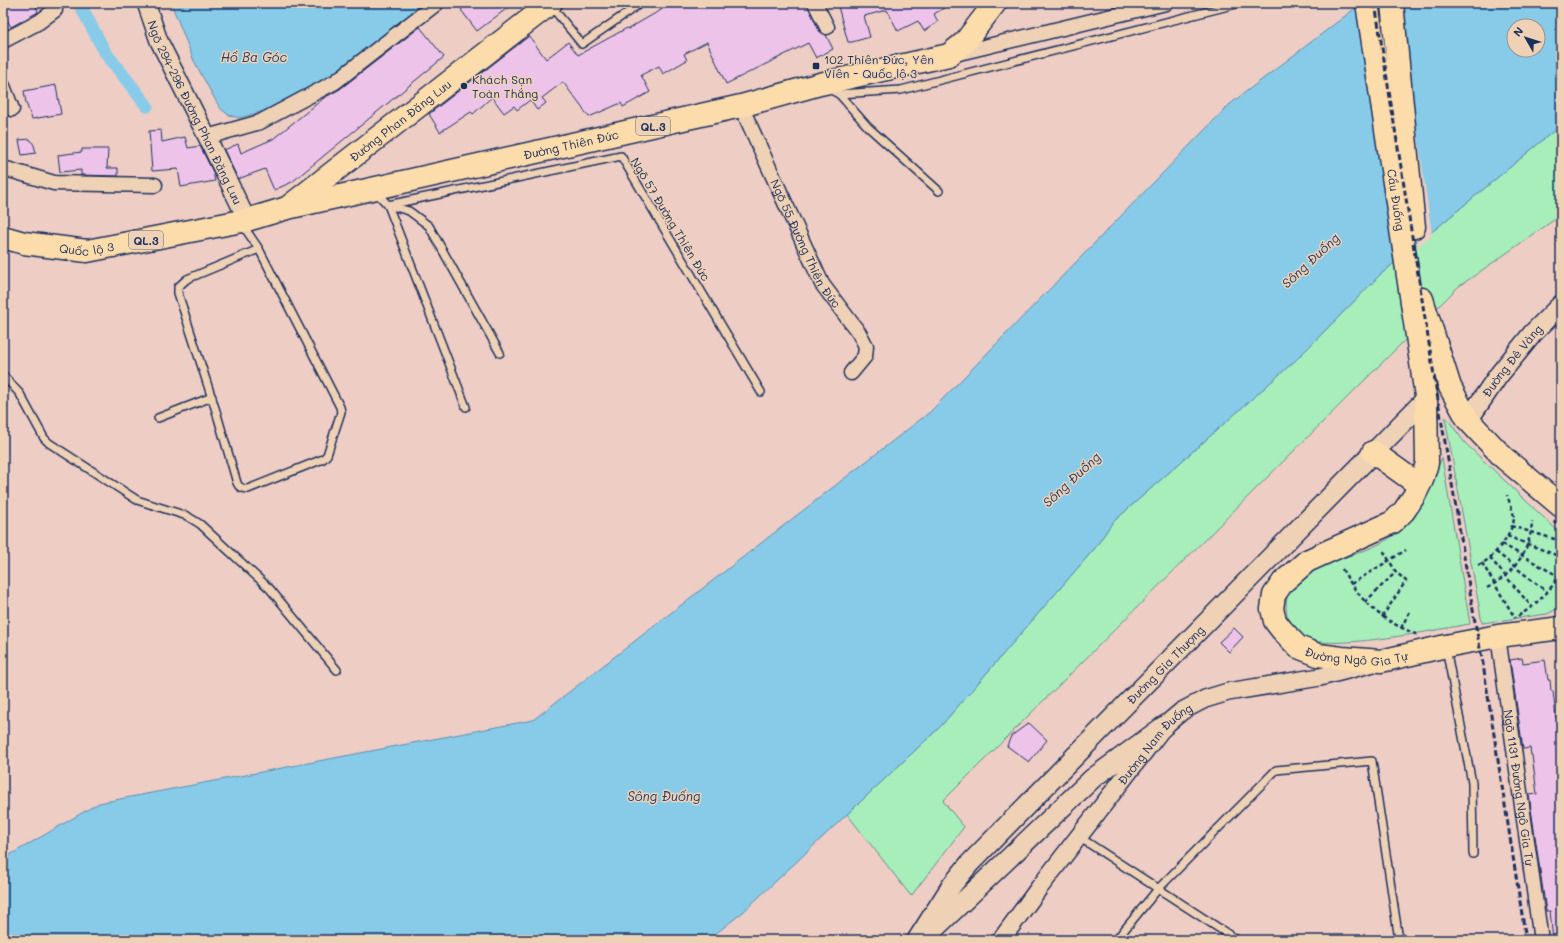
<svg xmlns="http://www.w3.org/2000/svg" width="1564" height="943" font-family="Mali,sans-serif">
<rect width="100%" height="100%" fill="#eecdc5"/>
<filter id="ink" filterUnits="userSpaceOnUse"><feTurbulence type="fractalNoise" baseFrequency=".025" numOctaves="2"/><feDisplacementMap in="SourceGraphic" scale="8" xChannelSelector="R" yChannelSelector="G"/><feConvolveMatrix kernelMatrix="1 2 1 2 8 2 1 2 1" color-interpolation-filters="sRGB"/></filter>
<g filter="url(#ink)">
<g fill="#a7eebb" stroke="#618e8c">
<polygon points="1561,125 1561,215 1458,287 943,801 964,827 911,896 847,814 940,727 1095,548 1112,523 1297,359 1381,274"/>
<polygon points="1445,418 1447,418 1465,443 1561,534 1561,607 1547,614 1482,623"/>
<path d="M1442,458l28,166c-32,5 -150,31 -173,11 -6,-4 -9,-15 -10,-21 -4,-20 6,-32 21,-43 8,-6 20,-9 29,-11 24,-8 48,-15 67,-33 15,-16 28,-49 38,-69z"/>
</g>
<g fill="#87cbe8" stroke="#5c8db1" fill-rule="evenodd">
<polygon points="171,3 425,3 421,9 339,72 264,111 239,118 229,115 222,110 217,103 194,61"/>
<path d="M1362,3h199v122l-180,149 -84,85 -185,164 -17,25 -155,179 -197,185 -35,28h-705v-81l96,-56 434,-83 397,-308 300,-308zM1514,26h24v24h-24z"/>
</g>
<polygon fill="#eecdc5" points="1395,3 1399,3 1432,235 1417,247"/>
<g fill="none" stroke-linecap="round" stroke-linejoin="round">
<polyline stroke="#87cbe8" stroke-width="13" points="79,3 105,52 147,106"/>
</g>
<g fill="#edc3ea" stroke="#1b2f5e">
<polygon points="3,3 35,3 38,12 11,27 3,12"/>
<polygon points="470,3 514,3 477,31 461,10"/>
<polygon points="664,3 720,3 722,7 732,3 807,3 819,31 826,35 833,49 816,58 808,43 726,84 707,42 684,54 687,60 663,74 659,66 641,75 650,92 623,107 621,103 589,117 563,82 542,98 546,103 537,110 530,100 517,110 514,106 504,113 492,97 473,114 471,112 440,132 429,114 529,36 546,59 568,42 578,55 627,28 628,29 666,7"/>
<polygon points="837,3 952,3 934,14 938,22 924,31 918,21 898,31 887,10 864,16 870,37 852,42 848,42"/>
<polygon points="420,27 444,57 292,182 274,190 265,169 238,179 224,150 238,144 241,153 273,139 324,98 340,89"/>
<polygon points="56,85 61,114 32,119 26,103 24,91"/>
<polygon points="161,130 162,142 185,137 188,148 200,146 213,172 215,181 181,187 178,169 152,171 149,131"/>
<polygon points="30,139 34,145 36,153 22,155 19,140"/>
<polygon points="82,149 108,149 107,168 118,168 118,176 81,175 81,170 60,172 58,155 82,152"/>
<polygon points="1234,628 1243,637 1229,652 1219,642"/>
<polygon points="1522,658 1523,663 1545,660 1548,680 1550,680 1551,691 1553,691 1556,718 1561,717 1561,940 1553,940 1550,911 1546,911 1529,795 1537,794 1532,755 1531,755 1530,748 1523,749 1510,660"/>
<polygon points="1029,723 1047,740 1029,762 1007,746 1011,736"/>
</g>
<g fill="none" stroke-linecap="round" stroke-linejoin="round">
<g stroke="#1b2f5e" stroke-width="10">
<g id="service">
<polyline points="551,6 582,44 641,3"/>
<polyline points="827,88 839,94 901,90 1240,3"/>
<polyline points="839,94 868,127 939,191"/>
<polyline points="375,191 388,205 621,156 761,392"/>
<polyline points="388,205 466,407"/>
<polyline points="388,205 409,211 429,226 500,353"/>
<path d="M242,224l17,25 81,158 1,5 -14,43 -4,4 -75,30c-5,0 -9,-1 -11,-6l-21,-72 -38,-118v-6l9,-8 72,-30"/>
<polyline points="3,375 20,394 44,438 49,443 137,500 187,516 200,524 270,589 337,670"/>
<polyline points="158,418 212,397"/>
<polyline points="1446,648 1472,783 1473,854"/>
<polyline points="1079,837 1237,940"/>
<polyline points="1116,940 1158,889 1276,770 1372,761 1399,940"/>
</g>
</g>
<g stroke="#1b2f5e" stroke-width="17">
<g id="minor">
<polyline points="815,3 827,27"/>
<polyline points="3,41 39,22 55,10 55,3"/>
<polyline points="955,54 1166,3"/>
<polyline points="3,86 12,109"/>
<path id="s1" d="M741,106l81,178 37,49 7,13 -1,10 -14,17"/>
<polyline points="207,137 260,122 335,82 437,3"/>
<polyline points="3,168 54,183 155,185"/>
<path id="s2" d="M1498,636l43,304"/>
</g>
</g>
<g stroke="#1b2f5e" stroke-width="20">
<g id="tertiary">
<path id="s3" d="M146,3l13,38 48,96 40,83"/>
<path id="s4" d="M1001,940l38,-52 125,-162 18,-15 23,-12 23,-7 92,-15 50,-13"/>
</g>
</g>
<g stroke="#1b2f5e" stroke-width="22">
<g id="secondary">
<path id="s5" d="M1468,420l30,-44 35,-43 28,-28"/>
<polyline points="930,933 1093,778 1164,726"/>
<path id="s6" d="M917,940l35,-55 18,-22 456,-464"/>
</g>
</g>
<g stroke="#1b2f5e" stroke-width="25">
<g id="primary">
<path id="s7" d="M1367,3l59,393 1,67 -5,17 -8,16 -10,15 -11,11 -86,39 -24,21 -9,13 -2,14 3,12 7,9 16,17 20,8 24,3 39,3 65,-15 52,-10 63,-8"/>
<polyline points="1392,3 1414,227"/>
<path id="s8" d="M287,208l264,-205"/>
<polyline points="1422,299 1450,387 1468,420 1504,458 1561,506"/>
<polyline points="1373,452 1419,485"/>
</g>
</g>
<g stroke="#1b2f5e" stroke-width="25">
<g id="trunk">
<path id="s9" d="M3,237l21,6 63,8 160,-31 40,-12 454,-102 79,-22 129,-29 16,-13 30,-39"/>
</g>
</g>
<g stroke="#1b2f5e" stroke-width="2.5" stroke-dasharray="4 3" stroke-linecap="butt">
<polyline points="1554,521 1561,528"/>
<polyline points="1511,526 1561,541"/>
<polyline points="1507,536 1561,557"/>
<polyline points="1502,544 1558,576"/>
<polyline points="1496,552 1547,592"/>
<polyline points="1490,558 1532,607"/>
<polyline points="1482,563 1515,618"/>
<path d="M1478,565c14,-4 34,-31 36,-46 0,-7 -5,-17 -7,-24"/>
<path d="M1342,569c20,35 39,51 76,66"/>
<polyline points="1351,584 1406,550"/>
<path d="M1487,588c26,-14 44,-37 45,-67"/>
<polyline points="1365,602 1396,572"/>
<path d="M1518,616c18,-11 33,-25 43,-44"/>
<polyline points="1382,617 1406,581 1396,572 1383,550"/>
<polyline points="1401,628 1410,611"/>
</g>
<use href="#service" stroke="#efd1b5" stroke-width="7"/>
<use href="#minor" stroke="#efd1b5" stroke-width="14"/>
<use href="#tertiary" stroke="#efd1b5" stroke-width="17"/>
<use href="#secondary" stroke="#efd1b5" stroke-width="19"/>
<use href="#primary" stroke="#fddcac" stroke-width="22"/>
<use href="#trunk" stroke="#fddcac" stroke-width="22"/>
<polyline stroke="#1b2f5e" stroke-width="3" stroke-dasharray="6 3" stroke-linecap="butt" points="1375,3 1437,394 1475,622 1483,664 1526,940"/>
</g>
</g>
<g fill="#1b2f5e" stroke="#efd1b5" stroke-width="1.5">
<rect x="812" y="62" width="8" height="8" rx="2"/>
<circle cx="464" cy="86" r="4"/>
</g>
<g text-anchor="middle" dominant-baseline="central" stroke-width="3" stroke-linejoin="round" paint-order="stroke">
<g fill="#efd1b5" stroke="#5b6078" stroke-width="1">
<rect x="636" y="117" width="34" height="18" rx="3"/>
<rect x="129" y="231" width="34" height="18" rx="3"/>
</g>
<g font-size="11" font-weight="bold" fill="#1b2f5e">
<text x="653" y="126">QL.3</text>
<text x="146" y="240">QL.3</text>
</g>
<g font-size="12" fill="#1b2f5e" stroke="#efd1b5" text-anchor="start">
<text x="824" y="59">102 Thiên Đức, Yên<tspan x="824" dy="14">Viên - Quốc lộ 3</tspan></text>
<text x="472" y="79">Khách Sạn<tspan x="472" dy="14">Toàn Thắng</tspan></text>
</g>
<g font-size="12" fill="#1b2f5e" stroke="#efd1b5">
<text stroke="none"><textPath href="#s3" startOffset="120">Ngõ 294-296 Đường Phan Đăng Lưu</textPath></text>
<text stroke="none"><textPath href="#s8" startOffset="143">Đường Phan Đăng Lưu</textPath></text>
<text stroke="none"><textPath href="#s9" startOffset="581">Đường Thiên Đức</textPath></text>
<text stroke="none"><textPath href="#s7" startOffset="199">Cầu Đuống</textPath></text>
<text transform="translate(671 219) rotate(59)">Ngõ 57 Đường Thiên Đức</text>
<text stroke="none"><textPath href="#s1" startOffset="152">Ngõ 55 Đường Thiên Đức</textPath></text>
<text stroke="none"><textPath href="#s9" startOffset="85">Quốc lộ 3</textPath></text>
<text stroke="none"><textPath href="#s5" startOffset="74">Đường Đê Vàng</textPath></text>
<text stroke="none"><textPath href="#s7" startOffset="797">Đường Ngô Gia Tự</textPath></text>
<text stroke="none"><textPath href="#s6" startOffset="372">Đường Gia Thượng</textPath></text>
<text stroke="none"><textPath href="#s4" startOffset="250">Đường Nam Đuống</textPath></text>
<text stroke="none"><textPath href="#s2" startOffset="153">Ngõ 1131 Đường Ngô Gia Tự</textPath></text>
</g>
<g font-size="13" font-style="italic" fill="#263f6c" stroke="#efd1b5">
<text x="254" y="56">Hồ Ba Góc</text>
<text transform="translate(1310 260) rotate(-43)">Sông Đuống</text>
<text transform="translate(1071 479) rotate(-43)">Sông Đuống</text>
<text x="664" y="795">Sông Đuống</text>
</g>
</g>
<rect width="1564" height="943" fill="none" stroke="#efd1b5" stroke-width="16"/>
<rect x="8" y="8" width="1548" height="927" fill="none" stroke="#1b2f5e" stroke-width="1.5" filter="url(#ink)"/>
<g transform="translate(1526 38) rotate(309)"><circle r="19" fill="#efd1b5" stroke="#9a9092"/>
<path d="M0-3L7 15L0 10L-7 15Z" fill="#1b2f5e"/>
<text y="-6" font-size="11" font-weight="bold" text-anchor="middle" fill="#1b2f5e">N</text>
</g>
</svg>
